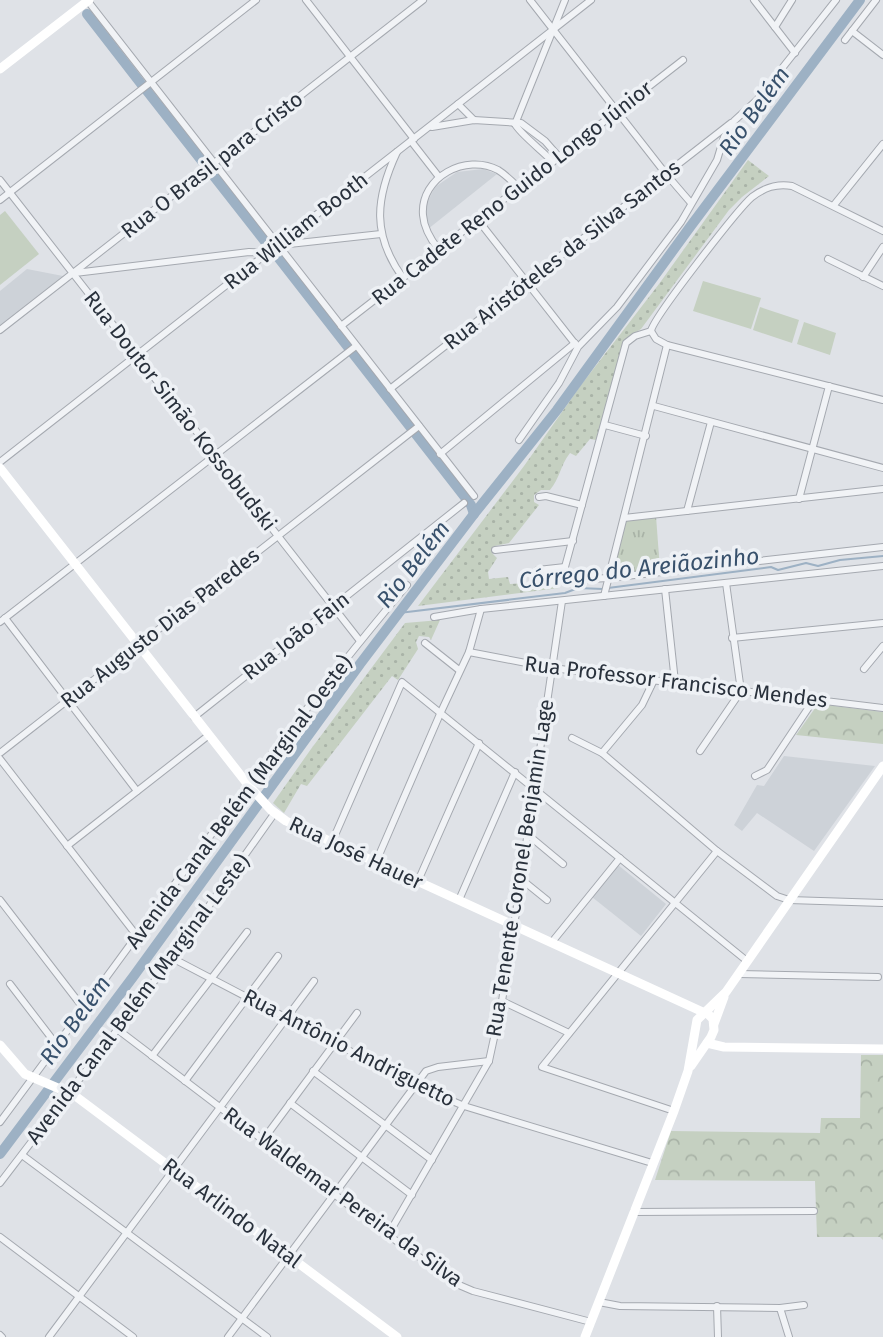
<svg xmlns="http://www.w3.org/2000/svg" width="883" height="1337" font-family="'Fira Sans',sans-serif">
<defs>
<pattern id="grass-dots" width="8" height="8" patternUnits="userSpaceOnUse" patternTransform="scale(1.75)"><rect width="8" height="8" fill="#c5d0c1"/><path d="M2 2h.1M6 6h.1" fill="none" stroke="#a9b3a7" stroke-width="1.8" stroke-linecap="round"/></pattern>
<pattern id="forest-crowns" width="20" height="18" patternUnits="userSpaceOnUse" patternTransform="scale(1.75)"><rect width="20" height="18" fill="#c5d0c1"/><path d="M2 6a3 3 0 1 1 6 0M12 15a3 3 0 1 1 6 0" fill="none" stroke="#a9b3a7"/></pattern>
<pattern id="park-tufts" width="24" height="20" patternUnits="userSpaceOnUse" patternTransform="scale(1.75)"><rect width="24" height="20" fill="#c5d0c1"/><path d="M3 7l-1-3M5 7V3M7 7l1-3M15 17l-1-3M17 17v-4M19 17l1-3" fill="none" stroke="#a9b3a7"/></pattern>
</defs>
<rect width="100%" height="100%" fill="#dfe2e7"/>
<g fill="#cdd2d8">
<polygon points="483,169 497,174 428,229 426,220 427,203 435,187 457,172"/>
<polygon points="27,269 63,276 0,326 0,291"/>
<polygon points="784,756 875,766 814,851 757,813 742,831 734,825 757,785 764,786"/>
<polygon points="618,865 666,904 641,936 592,897"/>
</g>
<g fill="url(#grass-dots)">
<path d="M748,160l21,16 -27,21 -13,13 -88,119 -13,8 -5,8 -27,95 -6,-1 -14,17 -6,-3c-10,13 -10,25 -20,37h-9l-7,5v7l5,3 -30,38 -14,3 -3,7 5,5 -9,14 1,7 19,-2 2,7 50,-3 -1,7 -141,18 106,-140 57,-81 78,-101z"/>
<polygon points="440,620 431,640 429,637 419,636 416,642 418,649 398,680 392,676 307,786 301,784 284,813 273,803 311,749 405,623"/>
</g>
<g fill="url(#forest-crowns)">
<polygon points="818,704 883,712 883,744 796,735"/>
<polygon points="861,1055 883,1055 883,1240 880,1237 817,1237 815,1181 655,1180 671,1131 820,1133 821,1118 860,1118"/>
</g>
<polygon fill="url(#park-tufts)" points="656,516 660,570 610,576 625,520"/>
<g fill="#c5d0c1">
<polygon points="5,211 39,254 0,285 0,215"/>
<polygon points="703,281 761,298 751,329 693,311"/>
<polygon points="760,307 799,320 792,343 753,330"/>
<polygon points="804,322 836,333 830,355 797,344"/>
</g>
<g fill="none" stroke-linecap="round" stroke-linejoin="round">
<g stroke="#9db1c4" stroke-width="2">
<polyline points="608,588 771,567 778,570 806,563 818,566 840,560 883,556"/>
<polyline points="399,613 565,593 578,588 603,589"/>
</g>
<g stroke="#9db1c4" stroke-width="10">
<polyline points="87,14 142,85"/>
<polyline points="147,91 267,244"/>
<polyline points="277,256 471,505 474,514"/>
<polyline points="0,1154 133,977 360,664 474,514 557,410 690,227 860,0"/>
</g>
<g stroke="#a5a9b0" stroke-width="8">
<g id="street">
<polyline points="87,0 474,496"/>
<polyline points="306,0 414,139"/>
<polyline points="530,0 666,174 691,203"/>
<polyline points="754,0 795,53"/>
<polyline points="775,27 792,0"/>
<polyline points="852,31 883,55"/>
<polyline points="845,40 876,0"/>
<polyline points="458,104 474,120"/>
<polyline points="515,124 565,0"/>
<path d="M515,124c4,9 29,28 38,38"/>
<polyline points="432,127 474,120 521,123 545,141 559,157"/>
<polyline points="411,141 439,177"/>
<path d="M397,152c-22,47 -25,83 6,126"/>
<polyline points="0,180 360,641"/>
<polyline points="0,200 256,0"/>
<polyline points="834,205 883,144"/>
<polyline points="478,220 576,345"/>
<polyline points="280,245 381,234"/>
<path d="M439,250c-8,-10 -15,-21 -16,-35 -3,-38 43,-62 75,-45 8,5 15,12 21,18"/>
<polyline points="828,259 883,286"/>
<polyline points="75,273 249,252 268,253"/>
<polyline points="863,277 883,247"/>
<polyline points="341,326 683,60"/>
<polyline points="0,330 423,0"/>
<polyline points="651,331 635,336 626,343 565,567 565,578 573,580 608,578 883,547"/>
<path d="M651,331c2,-13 87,-122 101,-134 12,-9 24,-14 40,-11l91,45"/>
<polyline points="651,331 656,339 667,345 883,400"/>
<polyline points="390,389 731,123"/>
<polyline points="654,406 883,468"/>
<polyline points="605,425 646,436"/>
<polyline points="519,440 559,383 578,347 617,307 681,222 717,160 724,137 734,121 757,100 836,0"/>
<polyline points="440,454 575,343"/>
<polyline points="0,462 591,0"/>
<polyline points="539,497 546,496 582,505"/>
<polyline points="799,499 829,386"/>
<polyline points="687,511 711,422"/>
<polyline points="624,518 883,489"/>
<polyline points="495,550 573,541"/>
<polyline points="538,570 565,567"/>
<polyline points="665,589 675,682"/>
<polyline points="604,596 667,345"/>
<polyline points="434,617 481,609 883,566"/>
<polyline points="5,618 137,791"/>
<polyline points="0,622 356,346"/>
<polyline points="732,638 883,623"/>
<polyline points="425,643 459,670"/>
<polyline points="469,652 552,668 883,708"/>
<polyline points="864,669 883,646"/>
<polyline points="194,717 464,503"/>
<polyline points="572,738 602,753 717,851 777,896 789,900 883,903"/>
<polyline points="700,751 741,691 726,583"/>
<polyline points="0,753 419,426"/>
<polyline points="602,753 642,705 654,680"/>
<polyline points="0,759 137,936"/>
<polyline points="755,776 767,770 813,701"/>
<polyline points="527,834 563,864"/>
<polyline points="332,842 402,682 747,961"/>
<polyline points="67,846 209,735"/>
<polyline points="376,862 440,714 469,652 481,609"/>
<polyline points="521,879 547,900"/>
<polyline points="418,881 479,743"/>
<polyline points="0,900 84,1009"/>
<polyline points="459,900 515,772"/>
<polyline points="552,942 620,858"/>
<polyline points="172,958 415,1085 464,1106 652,1163"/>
<polyline points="739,974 878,977"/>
<polyline points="10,984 56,1044"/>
<polyline points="502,1001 569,1033"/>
<polyline points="117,1029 388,1235 459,1285 473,1291 591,1322"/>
<polyline points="152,1056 247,932"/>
<polyline points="313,1071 432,1160"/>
<polyline points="185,1081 278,956"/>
<polyline points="290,1103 412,1195"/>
<polyline points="674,1111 542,1067 717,851"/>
<path d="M0,1122c134,-180 262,-365 407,-537"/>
<polyline points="263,1140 357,1013"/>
<polyline points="22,1155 267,1337"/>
<polyline points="0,1183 172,958 274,814"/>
<polyline points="634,1212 814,1211"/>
<polyline points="388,1235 489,1061 502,1001 514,926 562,601"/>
<polyline points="0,1237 133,1337"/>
<polyline points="599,1302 620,1306 780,1308 789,1337"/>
<polyline points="717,1306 718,1337"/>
<polyline points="780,1308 804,1305"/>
<polyline points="0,1335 2,1337"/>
<polyline points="49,1337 314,981"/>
<polyline points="228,1337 426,1071 438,1067 489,1061"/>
</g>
</g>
<use href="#street" stroke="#f1f3f6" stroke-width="6"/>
<g stroke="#fff" stroke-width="9">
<polyline points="0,69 89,0"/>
<polyline points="0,468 249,786 271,810 286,821 705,1013"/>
<polyline points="714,1024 724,997"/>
<polyline points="707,1043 724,1047 883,1049"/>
<polyline points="0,1045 25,1074 74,1095 397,1337"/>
<polyline points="691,1066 711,1037 714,1030 713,1019 706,1012"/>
<polyline points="585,1337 674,1111 688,1071 697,1020 726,992 883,766"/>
</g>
</g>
<g text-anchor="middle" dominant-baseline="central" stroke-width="7" stroke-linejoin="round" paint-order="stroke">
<g font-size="21" fill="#29313c" stroke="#eef1f5">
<text transform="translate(212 165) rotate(-38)">Rua O Brasil para Cristo</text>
<text transform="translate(512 193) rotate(-38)">Rua Cadete Reno Guido Longo Júnior</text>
<text transform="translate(296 231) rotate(-38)">Rua William Booth</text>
<text transform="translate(562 255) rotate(-38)">Rua Aristóteles da Silva Santos</text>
<text transform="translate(180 411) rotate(52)">Rua Doutor Simão Kossobudski</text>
<text transform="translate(160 628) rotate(-38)">Rua Augusto Dias Paredes</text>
<text transform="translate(296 636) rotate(-38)">Rua João Fain</text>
<text transform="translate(676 682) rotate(7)">Rua Professor Francisco Mendes</text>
<text transform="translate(239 802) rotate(-53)">Avenida Canal Belém (Marginal Oeste)</text>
<text transform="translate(356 853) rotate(25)">Rua José Hauer</text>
<text transform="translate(520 868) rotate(-81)">Rua Tenente Coronel Benjamin Lage</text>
<text transform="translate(138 999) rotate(-53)">Avenida Canal Belém (Marginal Leste)</text>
<text transform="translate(349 1048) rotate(27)">Rua Antônio Andriguetto</text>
<text transform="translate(343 1197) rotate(36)">Rua Waldemar Pereira da Silva</text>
<text transform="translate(232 1213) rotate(37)">Rua Arlindo Natal</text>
</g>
<g font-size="23" font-style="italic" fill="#38516c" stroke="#eef1f5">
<text transform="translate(754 111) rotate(-54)">Rio Belém</text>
<text transform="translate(413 564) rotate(-52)">Rio Belém</text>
<text transform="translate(639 568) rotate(-6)">Córrego do Areiãozinho</text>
<text transform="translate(75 1020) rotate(-54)">Rio Belém</text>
</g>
</g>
</svg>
